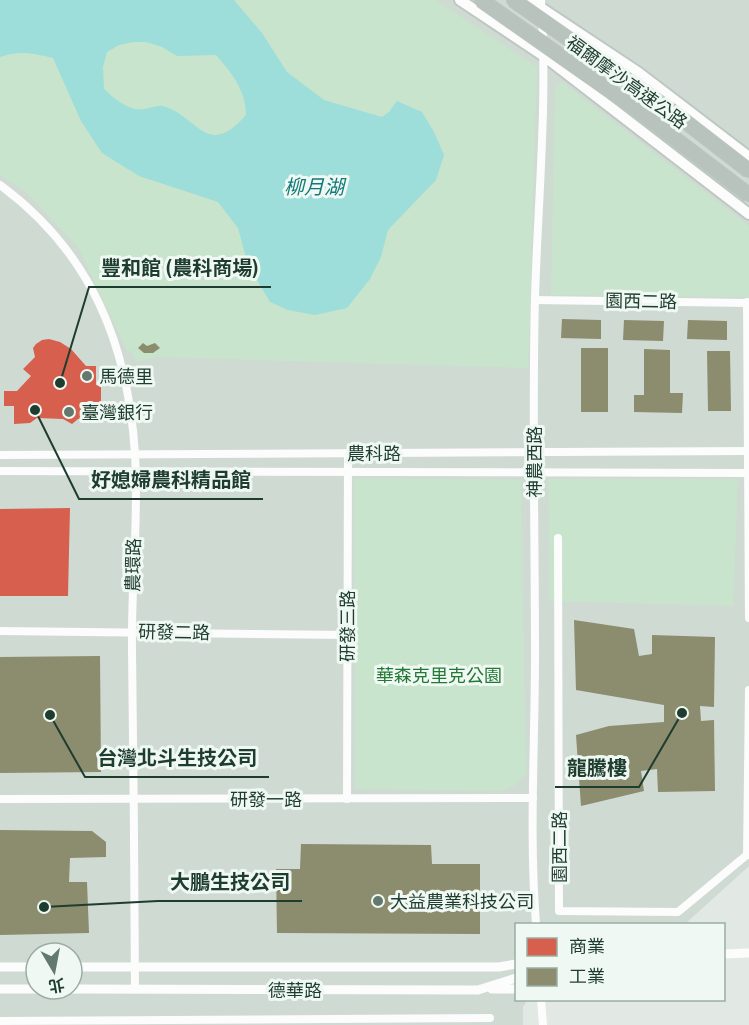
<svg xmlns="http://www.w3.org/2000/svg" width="749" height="1025" font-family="'Public Sans','Noto Sans TC',sans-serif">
<rect width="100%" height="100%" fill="#e2e8e4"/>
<path fill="#cfdad3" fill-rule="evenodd" d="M0,0h749v866l-64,58h-169v76h11l-4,7v18h-523zM36,953h36v36h-36z"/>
<g fill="#c9e4cc">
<polygon points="0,0 436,0 537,67 528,368 157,357 136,362 132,351 127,351 78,247 25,191 0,175"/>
<polygon points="562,82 749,226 749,297 551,295 555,87"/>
<polygon points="354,478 521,480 526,774 515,786 501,791 355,789"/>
<polygon points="548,479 738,479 733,606 550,601"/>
</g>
<path fill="#9dddda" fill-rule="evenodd" d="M0,0h234l28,33 25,39 37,28 58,17 7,-5 8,-11 25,11 12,20 10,23 -8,25 -48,50 -7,27 -11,22 -23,29 -32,7 -27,-5 -18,-8 -22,-37 -10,-37 -20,-26 -79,-26 -37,-23 -21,-32 -28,-63c-20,-5 -34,-8 -53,-1zM133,42h13l16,5 15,9 39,-1c15,17 30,35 30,60 -39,45 -48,1 -83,-9 -6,-1 -12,2 -18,3 -16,3 -30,-10 -41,-20l-1,-22 4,-15 12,-7z"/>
<g fill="#d6604d">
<polygon points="49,339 60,342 71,349 86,366 96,366 96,385 101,386 101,419 78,419 72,424 63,419 37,418 30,423 14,424 14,406 4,406 4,391 17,391 31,376 23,369 35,357 33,348 36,344 42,340"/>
<polygon points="70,508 68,596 0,596 0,509"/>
</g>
<g fill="#8c8c6e">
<polygon points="562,319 601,320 601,339 561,338"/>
<polygon points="624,320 664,321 663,341 623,340"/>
<polygon points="688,320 727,321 727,340 687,339"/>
<polygon points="143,343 147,346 155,343 160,348 153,353 144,353 138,348"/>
<rect x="581" y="348" width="27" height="64"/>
<polygon points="644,349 670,350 670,393 683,393 682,413 634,412 634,395 644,395"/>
<polygon points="707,351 730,351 731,411 708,411"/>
<polygon points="574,620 634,629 639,656 652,654 652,635 715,637 714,707 700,706 701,721 714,720 715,791 658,792 657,769 641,771 644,791 581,806 576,735 609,726 664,722 664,705 576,690"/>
<polygon points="100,656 101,772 0,773 0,657"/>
<polygon points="0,830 92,831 106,842 106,857 70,858 69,882 87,882 89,933 0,935"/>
<polygon points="301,844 431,845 432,864 480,864 480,934 277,933 276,869 300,869"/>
</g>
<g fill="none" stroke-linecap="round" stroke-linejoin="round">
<g stroke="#bdc8c2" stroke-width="14">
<g id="secondary">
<polyline points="460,0 544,56 749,214"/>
<polyline points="529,0 639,73 749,157"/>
</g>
</g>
<g stroke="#fbfcfb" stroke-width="8">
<path d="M0,185c91,67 128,159 135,269 4,65 -4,131 -3,195 1,113 3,227 3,340"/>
<polyline points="535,300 749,303"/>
<polyline points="747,302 749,618"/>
<polyline points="0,455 748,451"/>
<polyline points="0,471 747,473"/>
<polyline points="558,538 559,911 678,912 749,853"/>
<polyline points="0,631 347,635"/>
<polyline points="0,799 533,798"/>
<polyline points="347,799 348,453"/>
<polyline points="747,855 749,690"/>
<path d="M536,924c-7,-89 -1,-179 -1,-269 0,-119 -3,-239 0,-358 3,-98 13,-198 6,-297"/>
<polyline points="541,1000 543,1025"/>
<polyline points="0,1021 490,1018"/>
</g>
<g stroke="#fbfcfb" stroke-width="9">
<polyline points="724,954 749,953"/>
<polyline points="0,967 36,967"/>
<polyline points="72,967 499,967 516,964"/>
<polyline points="0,989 36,989"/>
<polyline points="72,989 478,990 516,978"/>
<polyline points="492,989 516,989"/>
</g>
<use href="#secondary" stroke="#fbfcfb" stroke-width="10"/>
<g stroke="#bbc5c0" stroke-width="16" stroke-linecap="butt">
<g id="motorway-bridge">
<polyline points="481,0 636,109 749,195"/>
<polyline points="513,0 673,112 749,171"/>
</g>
</g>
<use href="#motorway-bridge" stroke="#b8c3be" stroke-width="14"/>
</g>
<g fill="#63796e" stroke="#eff8f2" stroke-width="2">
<circle cx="87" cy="376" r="6"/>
<circle cx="69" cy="412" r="6"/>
<circle cx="378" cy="901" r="6"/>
</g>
<g text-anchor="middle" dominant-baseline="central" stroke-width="6" stroke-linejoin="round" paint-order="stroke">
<g font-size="18" fill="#1e3d2f" stroke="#eff8f2">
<text transform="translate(627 82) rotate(36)">福爾摩沙高速公路</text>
<text transform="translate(641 301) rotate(1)">園西二路</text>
<text x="374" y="453">農科路</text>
<text transform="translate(534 462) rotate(-90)">神農西路</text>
<text transform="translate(133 565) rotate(-89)">農環路</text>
<text transform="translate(347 626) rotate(-90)">研發三路</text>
<text transform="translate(174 632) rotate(1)">研發二路</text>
<text x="266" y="799">研發一路</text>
<text transform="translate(559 847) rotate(-90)">園西二路</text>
<text x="295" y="990">德華路</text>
</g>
<g font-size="18" fill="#1e3d2f" stroke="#eff8f2" text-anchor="start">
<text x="99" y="376">馬德里</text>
<text x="81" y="412">臺灣銀行</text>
<text x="390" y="901">大益農業科技公司</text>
</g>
<g font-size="18" fill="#237835" stroke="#eff8f2">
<text x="439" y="675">華森克里克公園</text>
</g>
<g font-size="20" font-style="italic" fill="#117a79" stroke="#eff8f2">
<text x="314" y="187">柳月湖</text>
</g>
</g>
<path fill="none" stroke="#1e3d2f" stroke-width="2" d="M60 383L89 287H271M35 410L79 499H263M50 715L85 777H269M682 713L639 787H555M44 907L158 901H302"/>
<g fill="#1e3d2f" stroke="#eff8f2" stroke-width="2">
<circle cx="60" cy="383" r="6"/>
<circle cx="35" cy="410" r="6"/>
<circle cx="50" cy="715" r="6"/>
<circle cx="682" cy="713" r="6"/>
<circle cx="44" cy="907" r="6"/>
</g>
<g font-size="20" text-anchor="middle" font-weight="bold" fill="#1e3d2f" stroke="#eff8f2" stroke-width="6" stroke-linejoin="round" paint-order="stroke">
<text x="180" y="275">豐和館 (農科商場)</text>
<text x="171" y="487">好媳婦農科精品館</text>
<text x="177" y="765">台灣北斗生技公司</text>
<text x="597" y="775">龍騰樓</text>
<text x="230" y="889">大鵬生技公司</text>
</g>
<rect x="515" y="923" width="210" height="78" fill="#eff8f2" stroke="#9bada4" stroke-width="1.5"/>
<rect x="527" y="938" width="30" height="18" fill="#d6604d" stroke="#9bada4" stroke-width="1.5"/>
<text x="569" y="953" font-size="18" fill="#1e3d2f">商業</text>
<rect x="527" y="968" width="30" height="18" fill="#8c8c6e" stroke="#9bada4" stroke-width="1.5"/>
<text x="569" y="983" font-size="18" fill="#1e3d2f">工業</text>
<g transform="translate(54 971) rotate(170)"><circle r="28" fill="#eff8f2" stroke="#9bada4" stroke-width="1.5"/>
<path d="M0-4.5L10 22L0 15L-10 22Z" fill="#63796e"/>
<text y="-9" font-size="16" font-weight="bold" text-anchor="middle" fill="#1e3d2f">北</text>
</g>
</svg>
